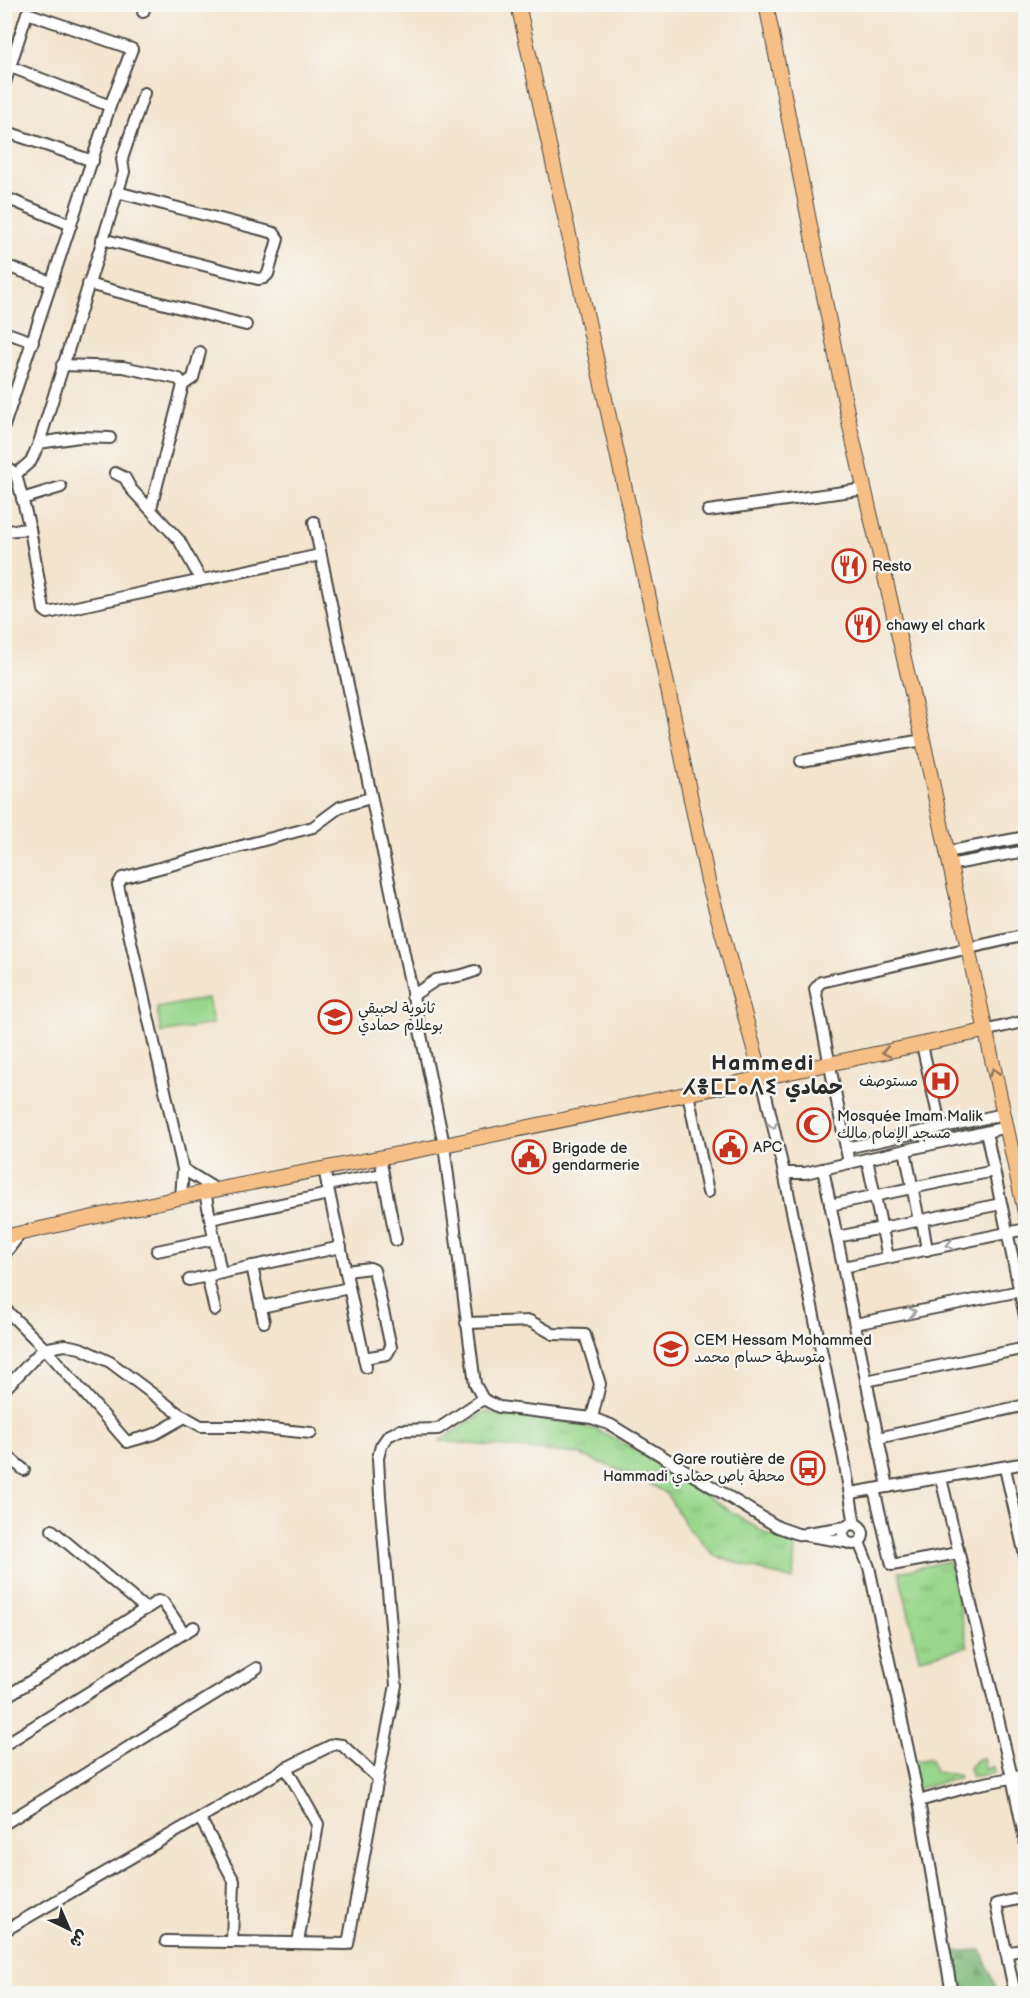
<svg xmlns="http://www.w3.org/2000/svg" width="1030" height="1998" font-family="'Balsamiq Sans','Playpen Sans Arabic','Noto Sans Tifinagh',sans-serif">
<defs>
<pattern id="grass-tufts" width="24" height="20" patternUnits="userSpaceOnUse" patternTransform="scale(1.5)"><rect width="24" height="20" fill="#99d78c"/><path d="M3 7l-1-3M5 7V3M7 7l1-3M15 17l-1-3M17 17v-4M19 17l1-3" fill="none" stroke="#84b979"/></pattern>
<pattern id="forest-firs" width="22" height="20" patternUnits="userSpaceOnUse" patternTransform="scale(1.5)"><rect width="22" height="20" fill="#7ab878"/><path d="M5 1l3.5 6h-7zM16 11l3.5 6h-7z" fill="#649663"/></pattern>
</defs>
<rect width="100%" height="100%" fill="#f6f6f2"/>
<filter id="ink" filterUnits="userSpaceOnUse"><feTurbulence type="fractalNoise" baseFrequency=".0167" numOctaves="2"/><feDisplacementMap in="SourceGraphic" scale="12" xChannelSelector="R" yChannelSelector="G"/><feConvolveMatrix kernelMatrix="1 2 1 2 8 2 1 2 1" color-interpolation-filters="sRGB"/></filter>
<filter id="wash" filterUnits="userSpaceOnUse"><feTurbulence type="fractalNoise" baseFrequency=".008" numOctaves="4" result="noise"/><feDisplacementMap in="SourceGraphic" scale="24" xChannelSelector="R" yChannelSelector="G"/><feGaussianBlur stdDeviation="1.35" result="paint"/><feColorMatrix in="noise" values="0 0 0 0 0 0 0 0 0 0 0 0 0 0 0 0 0 1.4 0 .05"/><feComposite in="paint" operator="in"/></filter>
<g filter="url(#wash)">
<rect width="100%" height="100%" fill="#f3e4cd"/>
<g fill="url(#grass-tufts)" stroke="#62815c" stroke-width="1.5">
<polygon points="485,1411 500,1416 567,1422 598,1430 632,1448 766,1534 795,1544 793,1580 715,1556 685,1524 666,1493 643,1480 579,1454 440,1441"/>
<polygon points="949,1561 968,1647 919,1658 899,1572"/>
<polygon points="931,1758 935,1772 958,1775 959,1778 916,1789 911,1762"/>
<polygon points="983,1758 985,1769 993,1767 994,1773 972,1777 969,1768 976,1760"/>
</g>
<polygon fill="url(#forest-firs)" stroke="#527252" stroke-width="1.5" points="981,1950 998,1993 961,1993 951,1952"/>
<polygon fill="#99d78c" stroke="#62815c" stroke-width="1.5" points="208,998 213,1024 161,1033 157,1008"/>
</g>
<g filter="url(#ink)">
<g fill="none" stroke-linecap="round" stroke-linejoin="round">
<g stroke="#494743" stroke-width="14">
<g id="minor">
<polyline points="143,12 146,4"/>
<polyline points="11,67 110,106"/>
<polyline points="4,86 27,13 132,49 110,106 4,426"/>
<polyline points="4,131 93,161"/>
<polyline points="4,197 71,225"/>
<polyline points="102,239 258,279 264,278 268,274 278,239 274,233 117,192"/>
<polyline points="4,265 51,282"/>
<polyline points="88,284 246,325"/>
<polyline points="4,332 33,342"/>
<polyline points="62,365 123,367 179,379 183,385 151,508"/>
<polyline points="183,385 193,378 200,352"/>
<polyline points="39,443 79,437 110,438"/>
<polyline points="4,465 16,474 30,529 44,610 48,613 320,555"/>
<polyline points="115,473 125,478 131,489 179,540 201,580"/>
<polyline points="16,474 31,461 39,443 124,172 122,159 144,93"/>
<polyline points="22,499 61,487"/>
<polyline points="708,511 865,489"/>
<polyline points="314,522 444,1145 475,1384 483,1399 499,1407 592,1418 611,1425 778,1527 798,1534 846,1542"/>
<polyline points="4,531 30,529"/>
<polyline points="801,761 923,740"/>
<polyline points="946,852 1026,837"/>
<polyline points="949,865 1026,851"/>
<polyline points="412,996 436,980 463,975 475,971"/>
<polyline points="984,1031 1026,1021"/>
<polyline points="922,1045 941,1128"/>
<polyline points="762,1078 784,1173 844,1459 855,1525"/>
<polyline points="688,1093 708,1192"/>
<polyline points="986,1132 1026,1321"/>
<polyline points="846,1148 1004,1114"/>
<polyline points="905,1150 919,1221"/>
<polyline points="380,1158 396,1240"/>
<polyline points="867,1159 888,1257"/>
<polyline points="849,1163 815,989 821,982 1026,935"/>
<polyline points="183,1169 217,1190"/>
<polyline points="324,1169 366,1367"/>
<polyline points="823,1169 888,1487"/>
<polyline points="784,1173 805,1173 1007,1127"/>
<polyline points="327,1185 383,1174"/>
<polyline points="205,1192 221,1273"/>
<polyline points="181,1198 183,1169 118,885 122,878 313,827 340,807 370,798"/>
<polyline points="830,1205 994,1171"/>
<polyline points="210,1219 329,1194"/>
<polyline points="922,1220 927,1250"/>
<polyline points="837,1237 1001,1204"/>
<polyline points="157,1251 214,1239"/>
<polyline points="4,1255 20,1234"/>
<polyline points="252,1266 264,1322"/>
<polyline points="843,1267 1026,1229"/>
<polyline points="346,1271 370,1268 374,1270 391,1347 387,1354 364,1358"/>
<polyline points="207,1276 215,1310"/>
<polyline points="189,1280 341,1247"/>
<polyline points="261,1307 349,1288"/>
<polyline points="4,1308 49,1353 127,1442 155,1434 185,1417"/>
<polyline points="466,1323 530,1321 553,1334 585,1335 600,1384 592,1418"/>
<polyline points="855,1324 1020,1291"/>
<polyline points="866,1381 1026,1348"/>
<polyline points="4,1390 43,1349 65,1345 80,1348 110,1362 178,1413 201,1426 243,1426 311,1433"/>
<polyline points="878,1438 1026,1405"/>
<polyline points="4,1453 24,1470"/>
<polyline points="1005,1468 1026,1560"/>
<polyline points="941,1478 1012,1777 1026,1845"/>
<polyline points="874,1489 892,1565 958,1553"/>
<polyline points="851,1493 1026,1463"/>
<circle cx="853" cy="1534" r="10"/>
<polyline points="52,1530 146,1609"/>
<polyline points="807,1533 846,1527"/>
<polyline points="859,1542 869,1567 919,1801 952,1994"/>
<polyline points="4,1698 158,1601 163,1602 184,1633"/>
<polyline points="4,1745 194,1627"/>
<polyline points="286,1768 318,1824 298,1943"/>
<polyline points="378,1778 396,1685 380,1496 378,1458 381,1446 388,1436 400,1430 438,1429 483,1399"/>
<polyline points="919,1801 975,1785 1026,1775"/>
<polyline points="200,1818 234,1881 232,1942"/>
<polyline points="4,1824 257,1668"/>
<polyline points="4,1931 286,1768 334,1744 342,1745 378,1778 348,1944 166,1941"/>
<polyline points="1006,1953 1026,1949"/>
<polyline points="1015,1994 996,1904 1026,1897"/>
</g>
</g>
<g stroke="#494743" stroke-width="16">
<g id="major">
<polyline points="518,4 649,598 708,881 762,1078"/>
<polyline points="766,4 850,427 923,740 1026,1217"/>
<polyline points="4,1237 205,1192 444,1145 984,1031"/>
</g>
</g>
<use href="#minor" stroke="#fff" stroke-width="10"/>
<use href="#major" stroke="#f5bf86" stroke-width="14"/>
</g>
<defs><path id="oneway-chevron" d="M-2-3.5L2.5 0L-2 3.5" fill="none" stroke-width="1.6" stroke-linecap="round" stroke-linejoin="round" transform="scale(1.5)"/></defs>
<g stroke="#907558">
<use href="#oneway-chevron" transform="translate(886 1052) rotate(168)"/>
<use href="#oneway-chevron" transform="translate(994 1072) rotate(-103)"/>
</g>
<g stroke="#a0a0a0">
<use href="#oneway-chevron" transform="translate(773 1125) rotate(77)"/>
<use href="#oneway-chevron" transform="translate(950 1245) rotate(168)"/>
<use href="#oneway-chevron" transform="translate(912 1312) rotate(-11)"/>
</g>
</g>
<defs>
<g id="restaurant-ring" transform="scale(1.725)"><circle r="9.5" fill="#f6f6f2" stroke="#c8321e" stroke-width="1.5"/><path d="M-5-6h1v4h1v-4h1v4h1v-4h1v5L-1.5 .5V6h-2V.5L-5-1ZM5-6V6H3V1.5H1.5Q1.5-4 5-6Z" fill="#c8321e"/></g>
<g id="school-ring" transform="scale(1.725)"><circle r="9.5" fill="#f6f6f2" stroke="#c8321e" stroke-width="1.5"/><path d="M0-5L7-2L0 1L-7-2ZM-4 1L0 2.5L4 1V4Q0 6-4 4Z" fill="#c8321e"/></g>
<g id="hospital-ring" transform="scale(1.725)"><circle r="9.5" fill="#f6f6f2" stroke="#c8321e" stroke-width="1.5"/><path d="M-5-5h3v3.5h4V-5h3V5h-3V1.5h-4V5h-3Z" fill="#c8321e"/></g>
<g id="mosque-ring" transform="scale(1.725)"><circle r="9.5" fill="#f6f6f2" stroke="#c8321e" stroke-width="1.5"/><path d="M3.5-4.9A6 6 0 1 0 3.5 4.9A5 5 0 1 1 3.5-4.9Z" fill="#c8321e"/></g>
<g id="civic-ring" transform="scale(1.725)"><circle r="9.5" fill="#f6f6f2" stroke="#c8321e" stroke-width="1.5"/><path d="M-.6-6.5H3V-4.5H.6V-3L4-1V1h2V6H-6V1h2V-1L-.6-3ZM-1.2 2.5V6h2.4V2.5Z" fill="#c8321e"/></g>
<g id="bus-ring" transform="scale(1.725)"><circle r="9.5" fill="#f6f6f2" stroke="#c8321e" stroke-width="1.5"/><path d="M-5-6H5V4H4V6H2V4H-2V6H-4V4H-5ZM-3.5-4V0h7V-4ZM-3.5 1.2v1.5H-2V1.2ZM2 1.2v1.5H3.5V1.2Z" fill="#c8321e"/></g>
</defs>
<g fill-rule="evenodd">
<use href="#restaurant-ring" x="849" y="566"/>
<use href="#restaurant-ring" x="863" y="625"/>
<use href="#school-ring" x="335" y="1017"/>
<use href="#hospital-ring" x="941" y="1081"/>
<use href="#mosque-ring" x="814" y="1125"/>
<use href="#civic-ring" x="730" y="1147"/>
<use href="#civic-ring" x="529" y="1157"/>
<use href="#school-ring" x="671" y="1349"/>
<use href="#bus-ring" x="808" y="1468"/>
</g>
<g text-anchor="middle" dominant-baseline="central" stroke-width="5" stroke-linejoin="round" paint-order="stroke">
<g font-size="15" fill="#2b2b2b" stroke="#f6f6f2" text-anchor="start">
<text x="872" y="566">Resto</text>
<text x="886" y="625">chawy el chark</text>
<text x="358" y="1008">ثانوية لحبيقي<tspan x="358" dy="17">بوعلام حمادي</tspan></text>
<text x="918" y="1081" text-anchor="end">مستوصف</text>
<text x="837" y="1116">Mosquée Imam Malik<tspan x="837" dy="17">مسجد الإمام مالك</tspan></text>
<text x="753" y="1147">APC</text>
<text x="552" y="1148">Brigade de<tspan x="552" dy="17">gendarmerie</tspan></text>
<text x="694" y="1340">CEM Hessam Mohammed<tspan x="694" dy="17">متوسطة حسام محمد</tspan></text>
<text x="785" y="1459" text-anchor="end">Gare routière de<tspan x="785" dy="17">Hammadi محطة باص حمادي</tspan></text>
</g>
<g font-size="21" font-weight="bold" letter-spacing="1.5" fill="#2b2b2b" stroke="#f6f6f2">
<text x="763" y="1063">Hammedi<tspan x="763" dy="24">ⵃⴻⵎⵎⴰⴷⵉ حمادي</tspan></text>
</g>
</g>
<rect width="1030" height="1998" fill="none" stroke="#f6f6f2" stroke-width="24"/>
<g transform="translate(69 1929) rotate(136)" stroke="#f6f6f2" stroke-width="4.5" paint-order="stroke">
<path d="M0-4.5L10 22L0 15L-10 22Z" fill="#2b2b2b"/>
<text y="-9" font-size="16" font-weight="bold" text-anchor="middle" fill="#2b2b2b">ش</text>
</g>
</svg>
